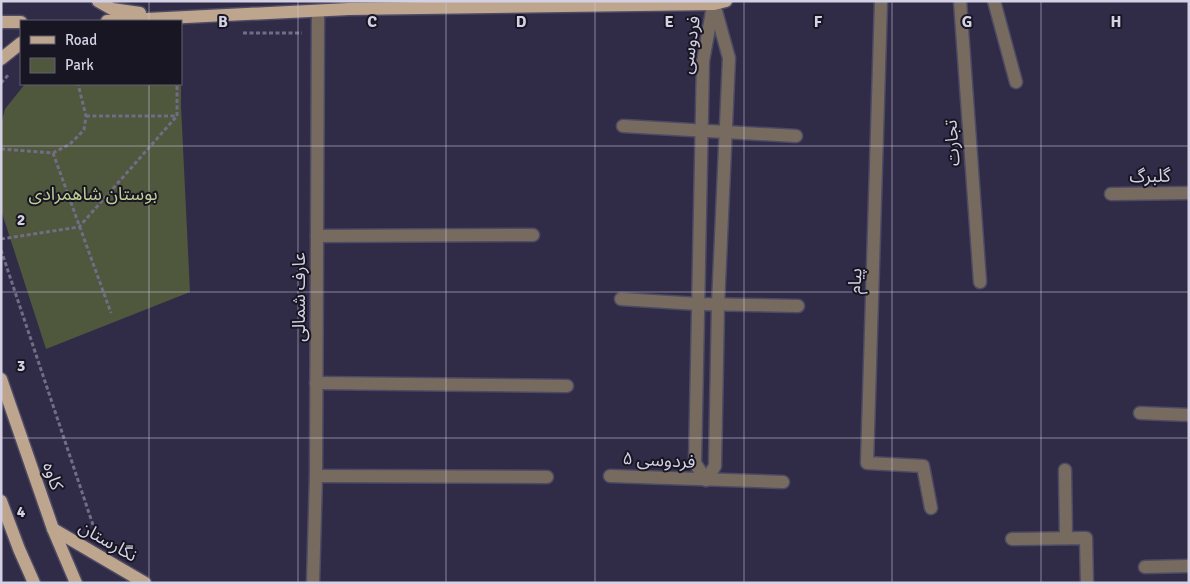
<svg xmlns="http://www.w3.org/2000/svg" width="1190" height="584" font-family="Signika,'Noto Sans Arabic',sans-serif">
<rect width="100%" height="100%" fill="#302c48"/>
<polygon fill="#4f573d" points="25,84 181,84 181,106 190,292 46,349 1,210 1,124 5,109"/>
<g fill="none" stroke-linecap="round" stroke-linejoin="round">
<g stroke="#4d4a64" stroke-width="15">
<g id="minor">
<polyline points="881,1 867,463 923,466 931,508"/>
<polyline points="960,1 980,282"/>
<polyline points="994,1 1016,82"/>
<polyline points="623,126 796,136"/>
<polyline points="1111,194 1189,193"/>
<polyline points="317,236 533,235"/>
<polyline points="621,299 698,304 798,306"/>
<polyline points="316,383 567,386"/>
<polyline points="1140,413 1189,415"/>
<polyline points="1065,470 1066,538"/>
<polyline points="316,476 547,477"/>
<polyline points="610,476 783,482"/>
<polyline points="706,480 715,466 718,305 729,58 714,4"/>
<polyline points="706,480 695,463 703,61 713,6"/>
<polyline points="1012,539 1086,538 1087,583"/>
<polyline points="1145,567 1189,566"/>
<polyline points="313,583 316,476 318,11"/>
</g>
</g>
<g stroke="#4d4a64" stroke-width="15">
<g id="major">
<polyline points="98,1 112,9 140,13"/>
<polyline points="107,21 349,9 714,4 726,1"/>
<polyline points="1,22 21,22"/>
<polyline points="1,59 21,43"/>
<polyline points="1,379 53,529 76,583"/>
<polyline points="1,501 19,549 34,583"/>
<polyline points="53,529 145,583"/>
</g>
</g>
<g stroke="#716d85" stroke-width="3" stroke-dasharray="4 2.5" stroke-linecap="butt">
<polyline points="243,33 302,33"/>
<polyline points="1,83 9,74"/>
<polyline points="86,116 177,116 177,84"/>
<polyline points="1,149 53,153 70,144 84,130 86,116 78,84"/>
<polyline points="53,153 111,313"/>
<polyline points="1,239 79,227 177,116"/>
<polyline points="1,250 96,534"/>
</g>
<use href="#minor" stroke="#776b60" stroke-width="12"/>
<use href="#major" stroke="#bda58e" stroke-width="12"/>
</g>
<path fill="none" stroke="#d3d1e3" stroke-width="1" stroke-opacity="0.55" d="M149,1v20M298,1v582M446,1v582M595,1v582M744,1v582M892,1v582M1041,1v582M149,84v499M1,146h1188M1,292h1188M1,438h1188"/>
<g text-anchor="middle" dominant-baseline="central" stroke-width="4" stroke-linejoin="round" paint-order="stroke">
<g font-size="18" fill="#d3d1e3" stroke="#181623">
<text transform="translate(690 45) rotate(-82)">فردوسی</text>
<text transform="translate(952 143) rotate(-94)">تجارت</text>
<text transform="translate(1150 176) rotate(-1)">گلبرگ</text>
<text transform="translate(855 281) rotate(-88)">پیام</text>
<text transform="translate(299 297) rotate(-90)">عارف شمالی</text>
<text transform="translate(659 460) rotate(3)">فردوسی ۵</text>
<text transform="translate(53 476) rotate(71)">کاوه</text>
<text transform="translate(108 541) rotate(30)">نگارستان</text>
</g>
<g font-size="18" fill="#bfd096" stroke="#181623">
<text x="93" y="194">بوستان شاهمرادی</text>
</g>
</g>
<g font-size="16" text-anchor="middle" font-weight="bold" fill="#d3d1e3" stroke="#181623" stroke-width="4" stroke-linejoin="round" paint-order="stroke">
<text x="223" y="27">B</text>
<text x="372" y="27">C</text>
<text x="521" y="27">D</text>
<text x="669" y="27">E</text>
<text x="818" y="27">F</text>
<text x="967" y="27">G</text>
<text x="1116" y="27">H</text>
<text x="21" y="225">2</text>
<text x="21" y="371">3</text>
<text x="21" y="517">4</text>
</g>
<rect width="1190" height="584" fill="none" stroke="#d3d1e3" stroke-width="5"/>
<rect x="20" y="20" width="162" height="65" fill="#181623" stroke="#636170"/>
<rect x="30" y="36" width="25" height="8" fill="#bda58e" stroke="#636170"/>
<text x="65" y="45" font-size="15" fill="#d3d1e3">Road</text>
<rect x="30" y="58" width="25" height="15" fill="#4f573d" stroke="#636170"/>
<text x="65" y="70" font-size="15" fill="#d3d1e3">Park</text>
</svg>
